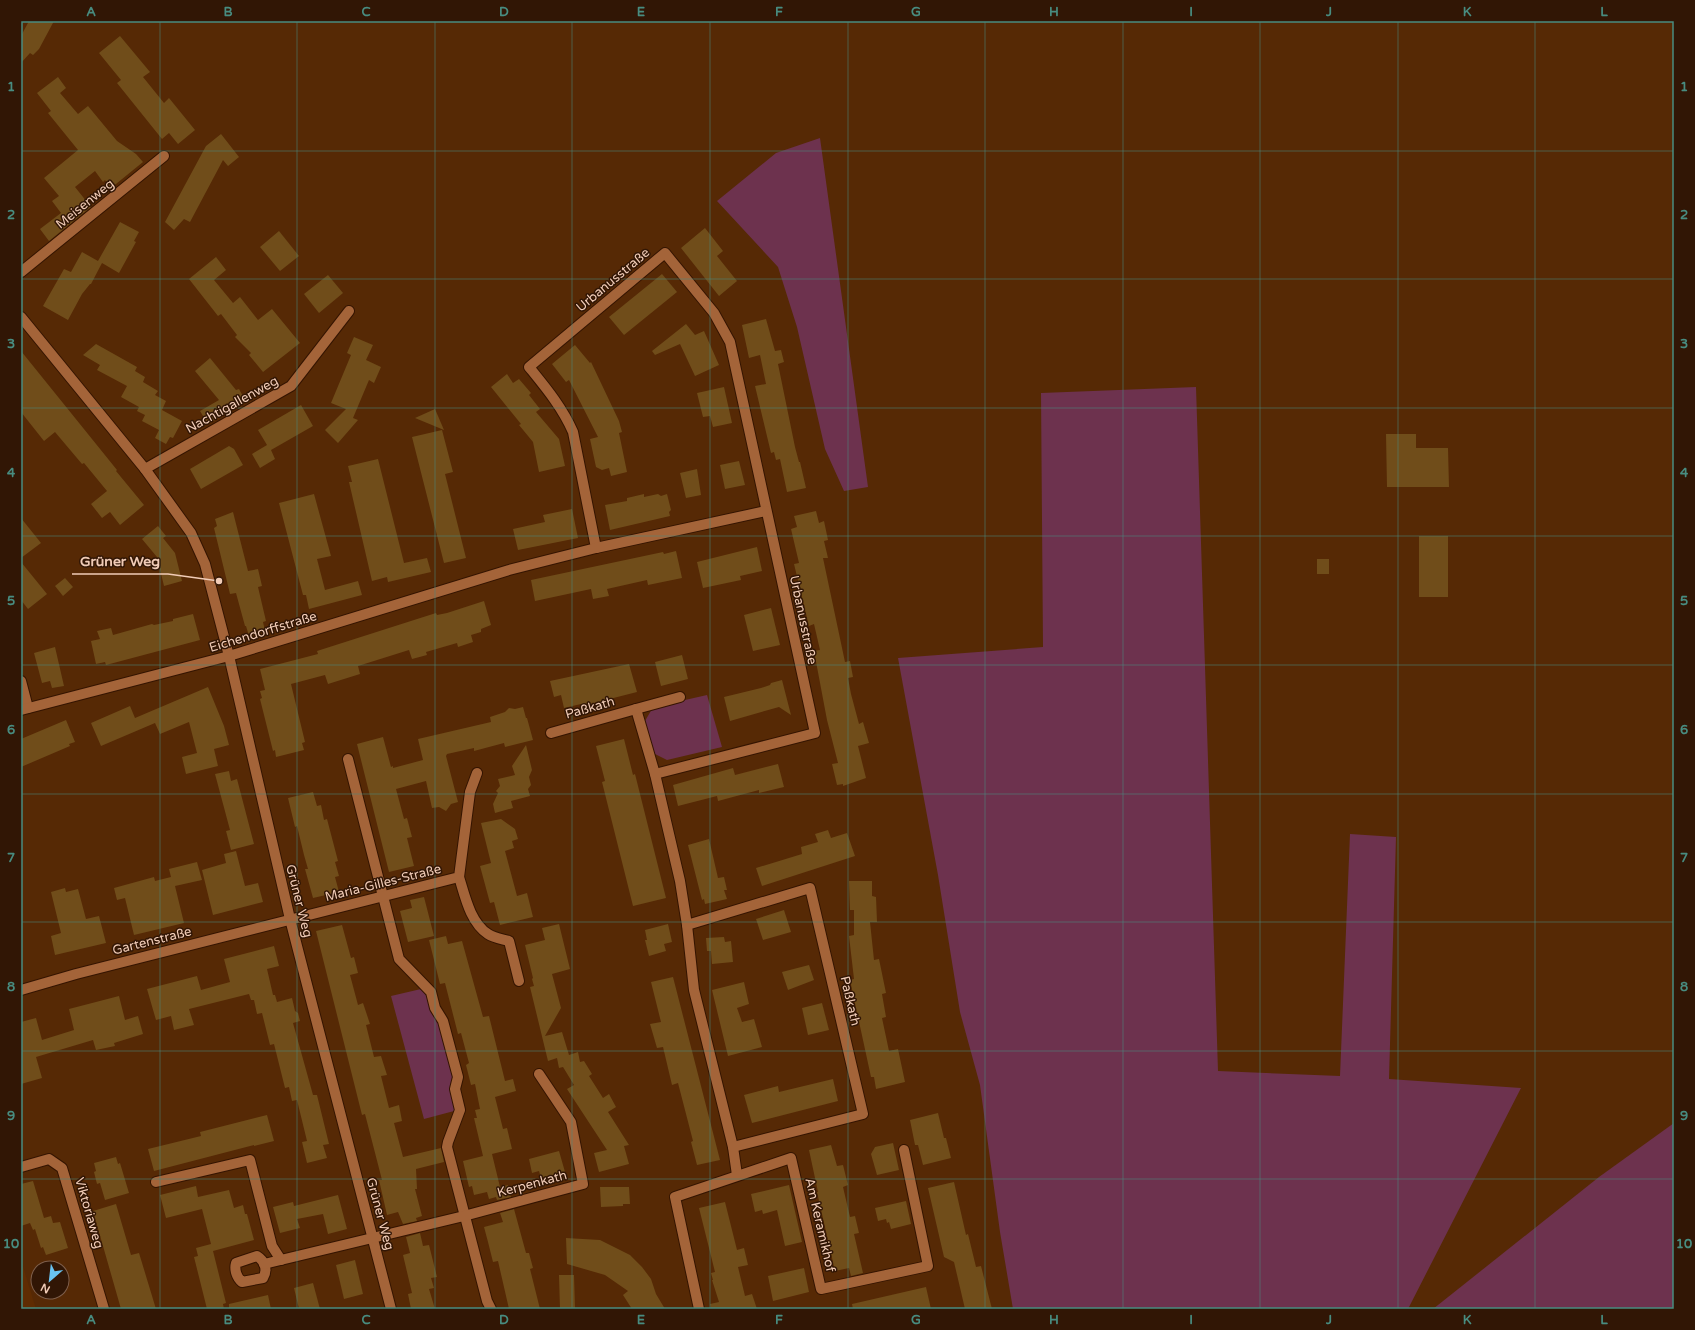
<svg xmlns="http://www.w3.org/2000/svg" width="1695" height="1330" font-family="'Varela Round',sans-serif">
<rect width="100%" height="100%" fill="#562905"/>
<polygon fill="#5f2c02" points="21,1260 36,1309 21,1309"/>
<g fill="#6d324e">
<polygon points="820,138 868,487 844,491 825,449 797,327 778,267 717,201 776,153"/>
<polygon points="1196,387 1218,1071 1340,1076 1350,834 1396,837 1389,1079 1521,1088 1408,1309 1013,1309 1000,1232 980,1085 960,1012 938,875 898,658 1043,647 1041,393"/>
<polygon points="707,695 722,747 667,760 653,753 645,721 652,709 663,705"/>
<path d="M421,989c10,10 8,20 17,31l15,58 2,30 -1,3 -30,8 -33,-123z"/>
<polygon points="1674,1123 1674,1309 1433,1309 1599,1177"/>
</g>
<g fill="#704d1a">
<polygon points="29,21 54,21 39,49 33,55 30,53 21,63 21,36"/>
<polygon points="120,36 150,72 143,77 164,103 169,98 195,130 178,144 169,133 162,139 117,83 121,80 99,53"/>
<polygon points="58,77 66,88 60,93 78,114 88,106 117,141 136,154 143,162 111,188 105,180 103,182 95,171 75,187 91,207 49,241 40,229 61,213 52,201 59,196 44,178 78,150 48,113 51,111 37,93"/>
<polygon points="221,134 239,157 228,166 223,160 190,222 184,219 174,230 165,222 206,146"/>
<polygon points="120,222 139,232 134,241 136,242 119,273 102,263 91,284 90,284 82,294 68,320 43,306 64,269 71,272 82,252 98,261"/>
<polygon points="705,228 723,251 717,256 737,281 719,296 681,248"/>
<polygon points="279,231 299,256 280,271 260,247"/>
<polygon points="216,257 226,270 214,280 233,303 240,297 258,320 272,309 300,343 263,372 249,355 251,353 235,337 237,335 221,314 218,316 189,279"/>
<polygon points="662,274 677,292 624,335 609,317"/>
<polygon points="328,275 343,293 319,313 304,294"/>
<polygon points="766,319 775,351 781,350 784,362 778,364 795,447 799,462 800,462 806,488 787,492 780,459 776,460 774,452 771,453 755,386 766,384 760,355 749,358 742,325"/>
<polygon points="686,324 695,335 704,331 719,365 695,376 680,344 655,355 652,351"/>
<polygon points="354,337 373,345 366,360 381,367 374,383 369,380 353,418 358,420 338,443 325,430 346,409 331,403 351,355 347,353"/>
<polygon points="96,344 137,367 135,371 145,377 143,382 158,391 155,395 166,401 162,410 182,421 173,438 170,437 166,444 155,438 159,430 142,421 145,415 137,411 139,407 121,397 127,386 97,370 100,365 83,355"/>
<polygon points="575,345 590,363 591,362 619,421 622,432 619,433 627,472 611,476 609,468 602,470 596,467 590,439 598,437 569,380 566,382 552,364"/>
<polygon points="21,351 117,470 116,471 144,505 120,525 110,512 102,518 91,504 107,491 84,463 82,464 55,432 44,441 21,412"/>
<polygon points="210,358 236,390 239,389 246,402 208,424 200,411 219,400 195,371"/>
<polygon points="507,374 513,383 519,379 531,393 529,395 540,409 536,412 559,439 565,466 539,472 533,442 519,425 521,424 491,387"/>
<polygon points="724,387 732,423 713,427 710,416 703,417 697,393"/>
<polygon points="301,405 313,426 271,450 275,459 260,468 252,454 267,445 258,430"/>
<polygon points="435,409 444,430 415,418"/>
<polygon points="442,430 453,472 445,474 466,558 444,563 412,437"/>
<polygon points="1386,434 1416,434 1416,448 1448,448 1449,487 1387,487"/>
<polygon points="229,446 234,449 243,465 201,489 190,469"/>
<polygon points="378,459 404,563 427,558 431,572 388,582 387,577 372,581 349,482 352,482 348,466"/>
<polygon points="739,461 745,485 725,489 720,465"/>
<polygon points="697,469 701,495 686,498 680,473"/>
<polygon points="314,494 331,556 317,559 325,590 358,581 362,595 309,609 306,595 303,595 279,503"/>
<polygon points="644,494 644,497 658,494 661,496 667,494 671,510 669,512 670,516 610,530 605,505 627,501 627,498"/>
<polygon points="572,509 578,538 518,550 513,529 545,522 543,515"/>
<polygon points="816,511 819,523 824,521 828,540 824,541 828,558 823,558 845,662 850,661 853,677 848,678 851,694 859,724 863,722 869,743 858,746 866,778 843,786 843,784 837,785 832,764 838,763 827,720 814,651 820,650 814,624 809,626 794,564 799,563 791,529 797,527 794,516"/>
<polygon points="233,512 248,571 258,569 262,586 258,587 266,621 263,622 265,631 249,636 246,626 245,626 236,593 230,594 214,528 217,526 215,519"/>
<polygon points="21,518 41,543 21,558"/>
<polygon points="158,526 166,536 163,538 175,553 182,581 164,586 157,557 142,539"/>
<rect x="1419" y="536" width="29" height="61"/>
<polygon points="757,547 762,571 740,576 741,580 703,588 697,562"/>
<polygon points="676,551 682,578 648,585 647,580 607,589 609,596 593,599 591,589 535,601 531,580 663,552 664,554"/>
<rect x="1317" y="559" width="12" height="15"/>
<polygon points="21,562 47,594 28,609 21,600"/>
<polygon points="65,578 73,587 63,596 55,586"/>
<polygon points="484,601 491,625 481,629 481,632 471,635 473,642 458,647 457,643 426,652 427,655 412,659 409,650 358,666 360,674 328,684 325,675 291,684 305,742 302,743 304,750 276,757 275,750 273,751 260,699 262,698 260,691 265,690 260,669 318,654 317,651 414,620 436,613 437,615 447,613"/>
<polygon points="771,608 780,645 753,651 744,615"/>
<polygon points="193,614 200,640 106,665 105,662 96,664 91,641 100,639 97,631 111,628 113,635 152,624 154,625 173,621 173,619"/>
<polygon points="55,647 64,686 52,688 50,681 42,683 34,653"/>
<polygon points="682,655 688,679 661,686 655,662"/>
<polygon points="629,664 637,692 582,706 581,704 564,708 561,695 554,697 550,681"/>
<polygon points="782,680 791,715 779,707 730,721 724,697 761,688 770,685 771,683"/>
<polygon points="208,687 224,726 229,745 214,749 218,766 186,774 182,757 197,753 189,722 160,734 155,723 101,746 91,723 130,706 135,718"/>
<polygon points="523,707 526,718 527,718 533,740 505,747 504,743 474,751 474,748 447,754 446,756 458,802 451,804 446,811 439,807 432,808 426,781 396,789 404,819 407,818 412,837 407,838 414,866 389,872 357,744 383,737 391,767 393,766 393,768 423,760 418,739 491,722 490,717 505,712 509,708 515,709"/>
<polygon points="66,720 75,742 69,744 70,746 21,767 21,739"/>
<polygon points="624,739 633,775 635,774 666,898 633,906 602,782 605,781 596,746"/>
<polygon points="526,745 532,770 529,777 531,785 528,789 530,796 511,801 513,808 495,813 493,804 498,793 496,791 500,786 498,779 515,775 512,766"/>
<polygon points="778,764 784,787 759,793 759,790 718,801 717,796 678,806 673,785 733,768 735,775"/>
<polygon points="229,771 231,781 237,779 254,844 231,850 226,831 230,830 215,774"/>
<polygon points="313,792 317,806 321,805 324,820 327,819 338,861 335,862 339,876 335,877 339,892 313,898 305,869 308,869 304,855 297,826 295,827 288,798"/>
<polygon points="501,819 515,829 518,839 512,841 514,848 505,851 517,896 527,893 533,917 500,925 494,902 490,903 480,866 491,863 481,823"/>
<polygon points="828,830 831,838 847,833 855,856 762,886 756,868 802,854 801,847 818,842 815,834"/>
<polygon points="709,839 718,878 724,877 727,890 724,890 727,899 705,904 704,899 702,900 688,845"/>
<polygon points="236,851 245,886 258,883 263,902 213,915 202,870 226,863 224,854"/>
<polygon points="197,862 202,880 175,886 184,923 134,935 125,898 117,900 114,888 154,877 155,881 171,877 169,869"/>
<polygon points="849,881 872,881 872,896 876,897 877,922 870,922 874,960 879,959 886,993 882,994 886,1017 882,1018 889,1051 898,1049 905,1082 876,1089 874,1077 871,1077 850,980 854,979 849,936 854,935 854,910 850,910"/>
<polygon points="65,888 66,892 78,889 86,919 99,916 106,943 55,955 51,936 61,933 51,892"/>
<polygon points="424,897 434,936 408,942 400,911 412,908 410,900"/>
<polygon points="784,910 791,932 763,940 756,919"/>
<polygon points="559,924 570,969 552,974 561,1008 545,1036 562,1032 569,1055 578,1052 580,1062 584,1061 592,1074 589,1076 603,1098 609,1094 616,1107 608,1112 629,1145 624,1146 629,1164 599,1172 594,1153 607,1150 567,1089 574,1085 563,1067 559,1068 557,1058 548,1061 530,987 534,986 532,979 533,978 525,945 545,940 542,928"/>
<polygon points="668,924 672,942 664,944 666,951 649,956 645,940 647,940 645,930"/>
<polygon points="342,925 351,958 354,957 358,973 350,975 358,1005 363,1003 370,1024 366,1025 374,1057 381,1056 387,1075 381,1076 389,1108 399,1105 402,1121 394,1123 403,1157 441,1148 444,1162 416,1169 417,1189 415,1189 422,1216 416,1218 417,1221 403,1224 398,1212 387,1215 379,1180 382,1180 365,1114 362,1115 316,931"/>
<polygon points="446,936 448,944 462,941 483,1017 489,1016 505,1081 513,1079 516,1091 495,1097 503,1129 507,1128 512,1149 492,1154 500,1187 508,1185 511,1197 497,1200 496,1197 489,1199 487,1192 474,1195 472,1186 469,1187 463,1161 483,1156 474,1118 477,1118 475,1110 480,1109 475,1084 471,1085 466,1065 469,1063 461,1033 458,1034 445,983 440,984 429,940"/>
<polygon points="724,937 725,942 731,941 733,962 712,964 711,951 707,951 706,938"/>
<polygon points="274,946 279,966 267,969 273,995 275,995 277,1002 292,998 295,1011 298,1013 300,1021 293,1023 313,1095 317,1095 329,1144 323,1145 327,1158 307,1163 302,1142 307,1141 297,1100 292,1101 289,1087 285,1088 274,1044 270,1045 262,1013 257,1014 254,1000 251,1000 249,994 189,1009 194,1025 174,1030 171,1016 156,1020 147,989 197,976 201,990 230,982 224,959"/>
<polygon points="809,965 814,980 788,990 782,972"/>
<polygon points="673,977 720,1160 697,1165 691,1142 693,1141 678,1083 672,1085 663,1047 657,1048 650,1024 661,1022 651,982"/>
<polygon points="744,982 749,1004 737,1008 742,1022 754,1019 762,1047 728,1056 712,990"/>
<polygon points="119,996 125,1020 138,1016 143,1034 114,1043 115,1046 96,1050 93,1040 36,1057 42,1078 21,1084 21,1022 36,1018 42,1040 74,1030 69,1009"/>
<polygon points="822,1003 829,1030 808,1035 802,1008"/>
<polygon points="833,1079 838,1101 752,1123 744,1095 778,1086 779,1092"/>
<polygon points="938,1113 944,1138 946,1138 951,1158 923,1165 918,1145 915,1145 910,1120"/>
<polygon points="267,1115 274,1141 254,1146 254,1145 154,1171 148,1149 201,1136 200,1132"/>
<polygon points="893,1143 899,1170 877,1175 871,1154 875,1147"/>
<polygon points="831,1145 837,1166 843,1165 848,1185 843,1187 850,1217 855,1216 859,1233 854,1234 863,1273 851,1276 849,1268 835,1271 817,1192 818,1192 809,1150"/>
<polygon points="559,1151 565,1172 541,1178 539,1171 532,1173 529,1159"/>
<polygon points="116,1157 118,1164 120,1163 129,1193 105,1200 100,1183 97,1184 94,1172 96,1171 94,1163"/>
<polygon points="33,1181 44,1218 51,1216 53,1223 60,1222 68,1248 46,1255 43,1247 41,1248 35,1229 33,1230 30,1223 21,1226 21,1184"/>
<polygon points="954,1182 966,1235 968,1234 976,1267 981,1266 992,1309 965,1309 954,1262 944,1257 928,1188"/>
<polygon points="789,1185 802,1242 785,1246 777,1210 763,1214 762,1210 755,1212 751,1194"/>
<polygon points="196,1186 198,1197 229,1190 234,1208 243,1205 245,1214 247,1214 254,1240 213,1251 226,1303 223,1304 224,1309 207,1309 194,1257 198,1256 196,1248 211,1244 202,1209 166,1218 160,1195"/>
<polygon points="600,1187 629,1187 630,1204 623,1204 623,1206 601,1207"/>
<polygon points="338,1195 347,1229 328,1234 323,1214 297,1219 300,1228 280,1233 273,1207 293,1202 294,1206"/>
<polygon points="906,1201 911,1224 891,1229 889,1222 887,1223 886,1219 878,1221 875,1208"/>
<polygon points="725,1202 737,1250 744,1248 748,1265 738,1267 745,1296 752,1294 757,1309 711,1309 710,1304 719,1302 712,1280 713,1280 711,1273 715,1272 699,1208"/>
<polygon points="116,1204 131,1255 139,1253 156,1309 121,1309 93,1211"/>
<polygon points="514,1209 526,1253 529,1253 533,1268 530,1269 540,1309 509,1309 498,1261 493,1262 488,1242 484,1227 503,1222 500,1213"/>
<polygon points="420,1233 423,1246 429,1245 437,1277 431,1278 434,1288 429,1289 435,1309 411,1309 408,1294 412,1293 403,1255 410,1253 406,1237"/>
<polygon points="566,1238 600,1240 630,1255 642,1267 651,1279 656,1294 665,1309 632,1309 623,1295 628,1291 605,1275 567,1264"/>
<polygon points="355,1260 363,1294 344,1299 336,1265"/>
<polygon points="804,1268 809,1292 773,1301 768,1276"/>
<polygon points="559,1275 574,1275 575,1309 560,1309"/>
<polygon points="313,1283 320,1309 299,1309 294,1288"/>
<polygon points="926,1287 931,1309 853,1309 852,1304"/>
<polygon points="268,1295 271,1309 229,1309 229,1304"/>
</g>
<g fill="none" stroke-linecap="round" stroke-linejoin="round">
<g stroke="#341400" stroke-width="12">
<g id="street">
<polyline points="21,272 164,156"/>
<polyline points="21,317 145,469 191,533 205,564 229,656 290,919 391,1309"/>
<polyline points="145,469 291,386 349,311"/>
<path d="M596,548l-23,-116c-11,-25 -27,-44 -44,-65l136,-114 49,60 16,29 85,391 -160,41"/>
<polyline points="21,681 28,708"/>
<polyline points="680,697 636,709 655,774 680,881 687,925 694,990 733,1147 737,1175"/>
<polyline points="21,710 229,656 509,570 596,548 766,511"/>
<polyline points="551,733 636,709"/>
<polyline points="348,759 399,959 431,992 435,1008 443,1021 458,1077 455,1089 460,1110 448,1142 447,1147 487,1301 491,1309"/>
<path d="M459,877c6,19 11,45 29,57 6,4 14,5 21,7l10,40"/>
<polyline points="687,925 810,888 863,1114 733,1147"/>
<polyline points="21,990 76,974 459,877 470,792 477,773"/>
<polyline points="21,1167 49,1159 62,1168 104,1309"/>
<polyline points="156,1182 250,1160 272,1246 281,1260"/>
<path d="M257,1256c8,5 11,14 6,22l-21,4c-5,-4 -8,-12 -6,-19z"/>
<polyline points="264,1264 464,1216 583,1184 571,1122 539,1074"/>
<polyline points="699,1309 675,1197 791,1158 821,1289 928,1266 904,1150"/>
</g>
</g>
<use href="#street" stroke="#a46439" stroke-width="10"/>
</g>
<path fill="none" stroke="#488c80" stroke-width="1" stroke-opacity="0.55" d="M160,21v1288M297,21v1288M435,21v1288M572,21v1288M710,21v1288M848,21v1288M985,21v1288M1123,21v1288M1260,21v1288M1398,21v1288M1535,21v1288M21,151h1653M21,279h1653M21,408h1653M21,536h1653M21,665h1653M21,794h1653M21,922h1653M21,1051h1653M21,1179h1653"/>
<g text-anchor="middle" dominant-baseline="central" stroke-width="3" stroke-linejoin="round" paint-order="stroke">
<g font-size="13" fill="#f1ccb7" stroke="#311605">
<text transform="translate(85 204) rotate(-39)">Meisenweg</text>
<text transform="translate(613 280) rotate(-40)">Urbanusstraße</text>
<text transform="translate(232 405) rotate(-29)">Nachtigallenweg</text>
<text transform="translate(803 620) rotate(78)">Urbanusstraße</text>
<text transform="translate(263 632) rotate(-17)">Eichendorffstraße</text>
<text transform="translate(590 708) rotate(-16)">Paßkath</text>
<text transform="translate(383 883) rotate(-14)">Maria-Gilles-Straße</text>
<text transform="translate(299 901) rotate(76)">Grüner Weg</text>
<text transform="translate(152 941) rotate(-14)">Gartenstraße</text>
<text transform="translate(850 1001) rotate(77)">Paßkath</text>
<text transform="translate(532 1184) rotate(-15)">Kerpenkath</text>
<text transform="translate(89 1213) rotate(74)">Viktoriaweg</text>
<text transform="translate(380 1214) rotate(75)">Grüner Weg</text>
<text transform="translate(820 1225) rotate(77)">Am Keramikhof</text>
</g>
</g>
<path fill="none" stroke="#f1ccb7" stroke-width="1.5" d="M219 581L168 574H72"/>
<circle fill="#f1ccb7" stroke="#311605" stroke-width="1.5" cx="219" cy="581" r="4"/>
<g font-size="14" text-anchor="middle" font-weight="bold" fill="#f1ccb7" stroke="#311605" stroke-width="3" stroke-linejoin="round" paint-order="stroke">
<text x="120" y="566">Grüner Weg</text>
</g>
<rect width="1695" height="1330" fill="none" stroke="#311605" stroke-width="44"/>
<g transform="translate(50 1280) rotate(208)"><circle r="19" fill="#311605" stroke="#7e5f4c"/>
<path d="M0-3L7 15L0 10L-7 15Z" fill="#69c3f1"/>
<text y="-6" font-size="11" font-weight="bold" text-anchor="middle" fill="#f1ccb7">N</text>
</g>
<rect x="22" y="22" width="1651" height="1286" fill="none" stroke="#488c80" stroke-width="1.5"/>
<g font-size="13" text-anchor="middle" font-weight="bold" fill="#488c80">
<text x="91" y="16">A</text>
<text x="228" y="16">B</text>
<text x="366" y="16">C</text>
<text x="504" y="16">D</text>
<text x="641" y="16">E</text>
<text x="779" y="16">F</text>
<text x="916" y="16">G</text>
<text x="1054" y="16">H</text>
<text x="1191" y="16">I</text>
<text x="1329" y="16">J</text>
<text x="1467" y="16">K</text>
<text x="1604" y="16">L</text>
<text x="11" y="91">1</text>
<text x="1684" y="91">1</text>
<text x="11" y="219">2</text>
<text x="1684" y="219">2</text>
<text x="11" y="348">3</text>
<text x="1684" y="348">3</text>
<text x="11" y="477">4</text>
<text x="1684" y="477">4</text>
<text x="11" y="605">5</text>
<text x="1684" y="605">5</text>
<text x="11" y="734">6</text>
<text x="1684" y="734">6</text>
<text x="11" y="862">7</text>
<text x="1684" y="862">7</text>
<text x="11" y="991">8</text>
<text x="1684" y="991">8</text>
<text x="11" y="1120">9</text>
<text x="1684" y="1120">9</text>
<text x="11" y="1248">10</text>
<text x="1684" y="1248">10</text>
<text x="91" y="1324">A</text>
<text x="228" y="1324">B</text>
<text x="366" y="1324">C</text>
<text x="504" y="1324">D</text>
<text x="641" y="1324">E</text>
<text x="779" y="1324">F</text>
<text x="916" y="1324">G</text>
<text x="1054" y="1324">H</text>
<text x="1191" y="1324">I</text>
<text x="1329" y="1324">J</text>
<text x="1467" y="1324">K</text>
<text x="1604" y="1324">L</text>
</g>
</svg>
